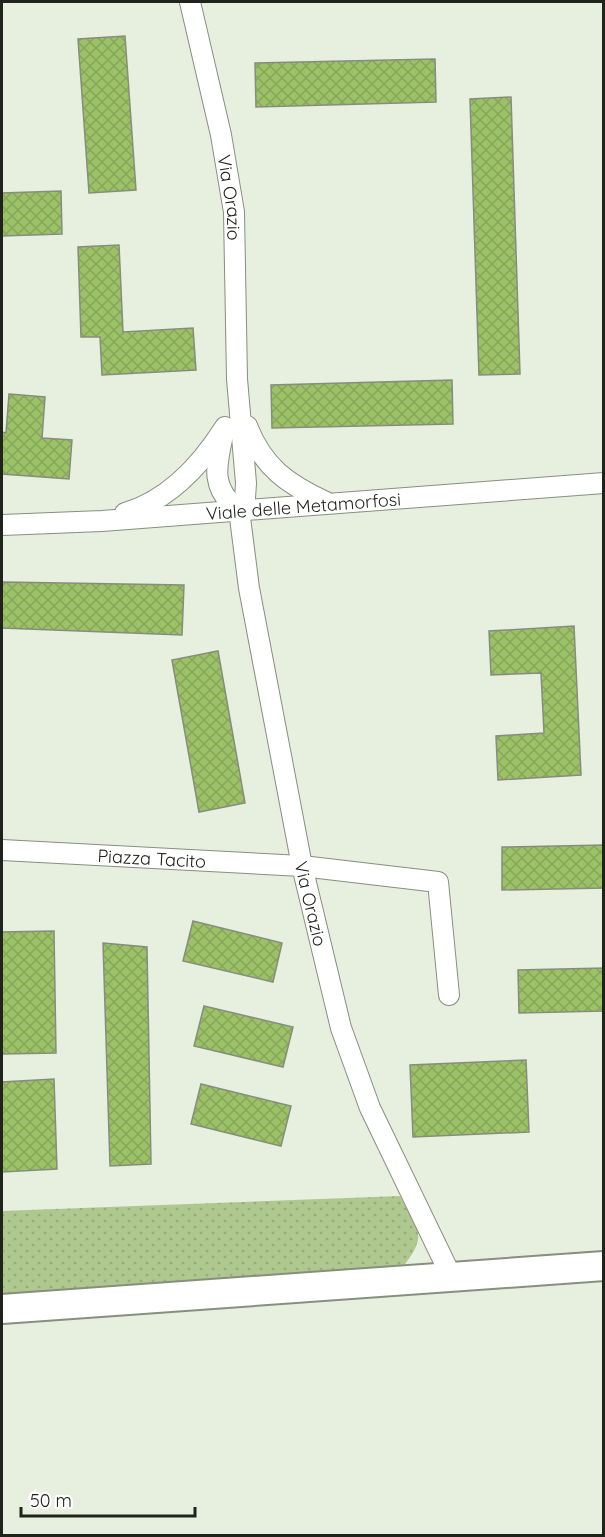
<svg xmlns="http://www.w3.org/2000/svg" width="605" height="1537" font-family="Quicksand,sans-serif">
<defs>
<pattern id="grass-dots" width="8" height="8" patternUnits="userSpaceOnUse" patternTransform="scale(1.5)"><rect width="8" height="8" fill="#aec88f"/><path d="M2 2h.1M6 6h.1" fill="none" stroke="#95ac7b" stroke-width="1.8" stroke-linecap="round"/></pattern>
<pattern id="building-cross-hatch" width="8" height="8" patternUnits="userSpaceOnUse" patternTransform="scale(1.5)"><rect width="8" height="8" fill="#9cc268"/><path d="M0 0l8 8M0 8l8-8" fill="none" stroke="#86a65a"/></pattern>
</defs>
<rect width="100%" height="100%" fill="#e7efde"/>
<path fill="url(#grass-dots)" d="M400,1196c18,36 29,38 2,72l-400,29v-86z"/>
<g fill="url(#building-cross-hatch)" stroke="#868d7e" stroke-width="1.5">
<polygon points="125,36 136,190 89,193 78,39"/>
<polygon points="435,59 436,102 256,107 255,63"/>
<polygon points="511,97 520,374 479,375 470,99"/>
<polygon points="61,191 62,234 2,236 2,193"/>
<polygon points="119,245 123,332 193,328 196,370 102,375 100,337 81,337 78,247"/>
<polygon points="452,380 453,424 272,428 271,385"/>
<polygon points="9,394 45,397 42,438 72,440 69,479 2,474 2,432 6,433"/>
<polygon points="2,582 184,585 182,635 2,628"/>
<polygon points="574,626 581,775 498,780 496,736 544,733 541,673 491,675 489,631"/>
<polygon points="218,651 245,803 199,812 172,660"/>
<polygon points="604,845 604,888 502,890 502,847"/>
<polygon points="193,921 282,943 273,982 183,961"/>
<polygon points="54,931 56,1053 2,1054 2,932"/>
<polygon points="103,943 147,947 151,1164 110,1166"/>
<polygon points="604,968 604,1011 519,1013 518,970"/>
<polygon points="204,1006 293,1027 283,1067 194,1046"/>
<polygon points="526,1060 529,1132 413,1137 410,1065"/>
<polygon points="54,1079 57,1169 2,1172 2,1082"/>
<polygon points="201,1084 291,1106 281,1146 191,1124"/>
</g>
<g fill="none" stroke-linecap="round" stroke-linejoin="round">
<g stroke="#878f7f" stroke-width="22">
<g id="street">
<path id="s1" d="M190,2l31,133 13,77 3,167 9,104 -1,15 -6,12 10,78 53,278 39,162 29,80 82,170"/>
<path d="M247,426c16,41 40,58 79,76"/>
<path d="M223,435c-7,31 -13,54 16,75"/>
<path d="M125,513c44,-13 76,-48 100,-86"/>
<path id="s2" d="M2,525l100,-4 502,-38"/>
<path id="s3" d="M2,850l300,16 136,16 11,113"/>
</g>
</g>
<g stroke="#878f7f" stroke-width="32">
<polyline id="secondary" points="2,1309 604,1266"/>
</g>
<use href="#street" stroke="#fff" stroke-width="20"/>
<use href="#secondary" stroke="#fff" stroke-width="28"/>
</g>
<g text-anchor="middle" dominant-baseline="central" stroke-width="6" stroke-linejoin="round" paint-order="stroke">
<g font-size="18" fill="#20231c" stroke="#fff">
<text stroke="none"><textPath href="#s1" startOffset="200">Via Orazio</textPath></text>
<text stroke="none"><textPath href="#s2" startOffset="302">Viale delle Metamorfosi</textPath></text>
<text stroke="none"><textPath href="#s3" startOffset="150">Piazza Tacito</textPath></text>
<text stroke="none"><textPath href="#s1" startOffset="915">Via Orazio</textPath></text>
</g>
</g>
<rect width="605" height="1537" fill="none" stroke="#20231c" stroke-width="6"/>
<path d="M21 1507v9h174v-9" fill="none" stroke="#20231c" stroke-width="3"/>
<text x="30" y="1507" font-size="18" fill="#20231c" stroke="#ffffff" stroke-width="4.5" paint-order="stroke">50 m</text>
</svg>
